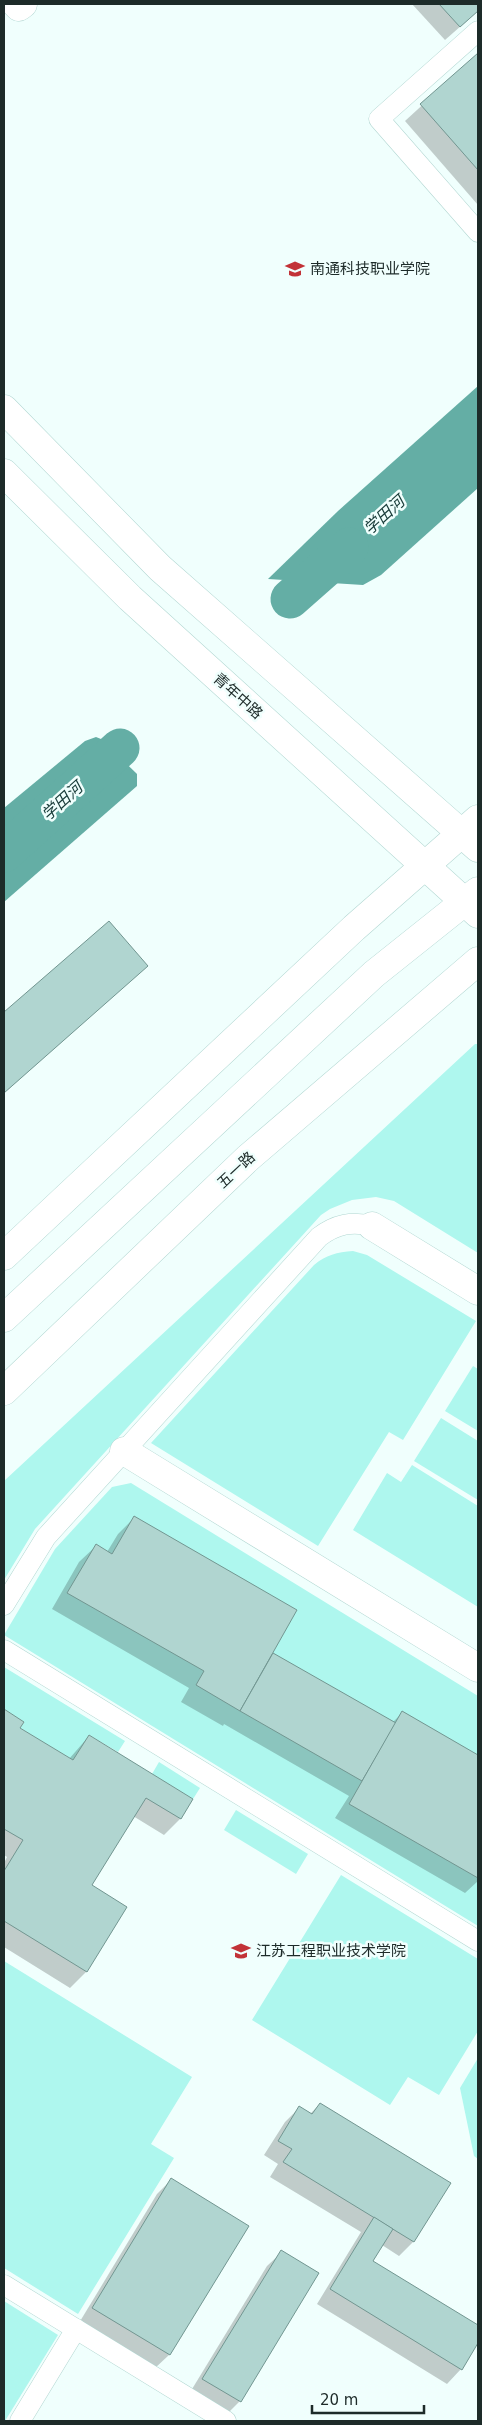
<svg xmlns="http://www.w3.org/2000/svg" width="482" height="2425" font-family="'DejaVu Sans','Noto Sans SC',sans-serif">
<rect width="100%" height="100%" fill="#f0fffd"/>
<g fill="#aef7ee">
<polygon points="475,1044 478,1044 478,1253 394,1201 376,1197 352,1200 330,1209 321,1215 35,1529 4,1580 4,1481"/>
<path d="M353,1251l14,4 109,66 -73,119 -14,-8 -71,114 -167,-103 163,-178c12,-10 23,-13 39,-14z"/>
<polygon points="473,1366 478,1369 478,1431 445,1411"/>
<polygon points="441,1418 478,1441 478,1500 414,1461"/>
<polygon points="412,1465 478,1506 478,1607 353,1530 387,1473 401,1482"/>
<polygon points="131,1483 478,1696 478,1926 4,1635 55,1549 112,1487"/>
<polygon points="4,1667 125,1741 118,1752 89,1735 73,1760 20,1728 24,1722 4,1709"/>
<polygon points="159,1762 200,1788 193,1799 152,1774"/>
<polygon points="236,1810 308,1854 296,1874 224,1830"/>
<polygon points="341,1875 478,1959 478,2031 439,2095 408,2077 390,2105 252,2020"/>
<polygon points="4,1961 192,2077 151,2144 174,2158 78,2314 4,2268"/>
<polygon points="478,2058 478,2159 474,2156 460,2088"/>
<polygon points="4,2301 58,2335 5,2421 4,2421"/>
</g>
<g fill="#64aea5">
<polygon points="478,386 478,488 381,575 363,585 268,579 338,511"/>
<polygon points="96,737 101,739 137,774 137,786 4,902 4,808 85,741"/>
</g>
<g fill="#0003">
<polygon points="412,4 478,4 478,11 445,40"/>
<polygon points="478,54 478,205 405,121"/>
<polygon points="108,923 147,966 4,1093 4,1014"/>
<polygon points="134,1518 269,1659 273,1654 392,1723 403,1712 478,1756 478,1881 465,1893 335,1818 349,1796 224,1724 223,1726 181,1702 189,1688 52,1609 79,1562 96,1546 107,1552 118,1534"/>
<polygon points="4,1710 23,1722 19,1728 69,1759 89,1736 192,1800 180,1819 164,1835 133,1816 91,1886 125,1907 86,1972 70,1988 4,1947 4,1863 7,1857 4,1855"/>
<polygon points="320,2104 449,2183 413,2242 399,2256 382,2245 372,2261 478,2327 478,2341 461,2369 447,2384 317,2304 361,2232 270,2177 278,2164 264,2155 285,2122 299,2108 310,2114"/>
<polygon points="171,2180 248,2227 169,2355 154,2369 79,2323 157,2194"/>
<polygon points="282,2252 240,2401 225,2416 189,2394 267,2266"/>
</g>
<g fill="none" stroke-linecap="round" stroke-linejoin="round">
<g stroke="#64aea5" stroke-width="39">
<polyline points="290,599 349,547"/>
<polyline points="4,853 120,748"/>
</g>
</g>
<g fill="#b0d5d0" stroke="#729691">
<polygon points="439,4 478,4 478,11 460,27"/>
<polygon points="478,53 478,170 420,104"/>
<polygon points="109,921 148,966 4,1093 4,1012"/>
<polygon points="134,1516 297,1610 240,1711 196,1685 204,1671 67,1593 96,1544 112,1554"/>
<polygon points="273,1653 396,1723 362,1781 240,1711"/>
<polygon points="4,1709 24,1722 20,1728 73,1760 89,1735 193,1799 181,1819 146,1798 92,1885 127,1907 87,1972 4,1921 4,1871 23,1840 4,1829"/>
<polygon points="402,1711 478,1755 478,1878 349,1804"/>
<polygon points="320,2103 451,2183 414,2242 283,2162 292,2149 278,2141 299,2106 312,2114"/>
<polygon points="171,2178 249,2226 170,2355 92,2308"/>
<polygon points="374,2217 393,2229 373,2261 478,2325 478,2343 462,2370 330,2289"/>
<polygon points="281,2250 319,2273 241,2402 202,2379"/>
</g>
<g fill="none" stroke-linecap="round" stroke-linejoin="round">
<g stroke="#b2d7d2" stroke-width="21">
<g id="lane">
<polyline points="478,31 379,119 478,232"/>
<path d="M4,1605l42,-68 273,-300c17,-13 33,-16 53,-11"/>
<polyline points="4,1650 478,1941"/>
<polyline points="4,2285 226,2421"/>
<polyline points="20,2421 76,2329"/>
</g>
</g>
<g stroke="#b2d7d2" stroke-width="29">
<g id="street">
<polyline points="16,4 19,7 23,4"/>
<polyline points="372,1226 478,1291"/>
<polyline points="124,1451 478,1668"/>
</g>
</g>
<g stroke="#b2d7d2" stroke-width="29">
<g id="secondary">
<polyline points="4,409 160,568 478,848"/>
<polyline points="4,473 130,598 478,914"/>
<polyline points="4,1256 354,928 478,819"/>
<polyline points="4,1318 374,974 478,891"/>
<polyline points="4,1391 248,1158 478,961"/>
</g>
</g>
<use href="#lane" stroke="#fff" stroke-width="20"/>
<use href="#street" stroke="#fff" stroke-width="28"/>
<use href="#secondary" stroke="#fff" stroke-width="28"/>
</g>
<defs>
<g id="university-bare" transform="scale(1.5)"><path d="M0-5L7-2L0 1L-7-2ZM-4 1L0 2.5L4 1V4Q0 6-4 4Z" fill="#c23237" stroke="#f0fffd" stroke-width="2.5" paint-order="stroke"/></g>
</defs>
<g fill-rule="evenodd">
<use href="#university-bare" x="295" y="269"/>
<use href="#university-bare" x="241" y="1951"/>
</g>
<g text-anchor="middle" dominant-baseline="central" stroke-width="5" stroke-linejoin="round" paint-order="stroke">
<g font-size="15" fill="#1d2b29" stroke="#f0fffd" text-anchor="start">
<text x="310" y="269">南通科技职业学院</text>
<text x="256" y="1951">江苏工程职业技术学院</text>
</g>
<g font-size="15" fill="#1d2b29" stroke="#f0fffd">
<text transform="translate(238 696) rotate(42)">青年中路</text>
<text transform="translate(236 1170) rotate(-43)">五一路</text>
</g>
<g font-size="16" font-style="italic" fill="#183c39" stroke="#f0fffd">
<text transform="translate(384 515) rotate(-42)">学田河</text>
<text transform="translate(62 801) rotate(-42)">学田河</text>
</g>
</g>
<rect width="482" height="2425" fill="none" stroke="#1d2b29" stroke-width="10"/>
<path d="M312 2405v8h112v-8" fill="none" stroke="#1d2b29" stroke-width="2.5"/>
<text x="320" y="2405" font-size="15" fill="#1d2b29" stroke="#f0fffd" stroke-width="4" paint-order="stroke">20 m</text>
</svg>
